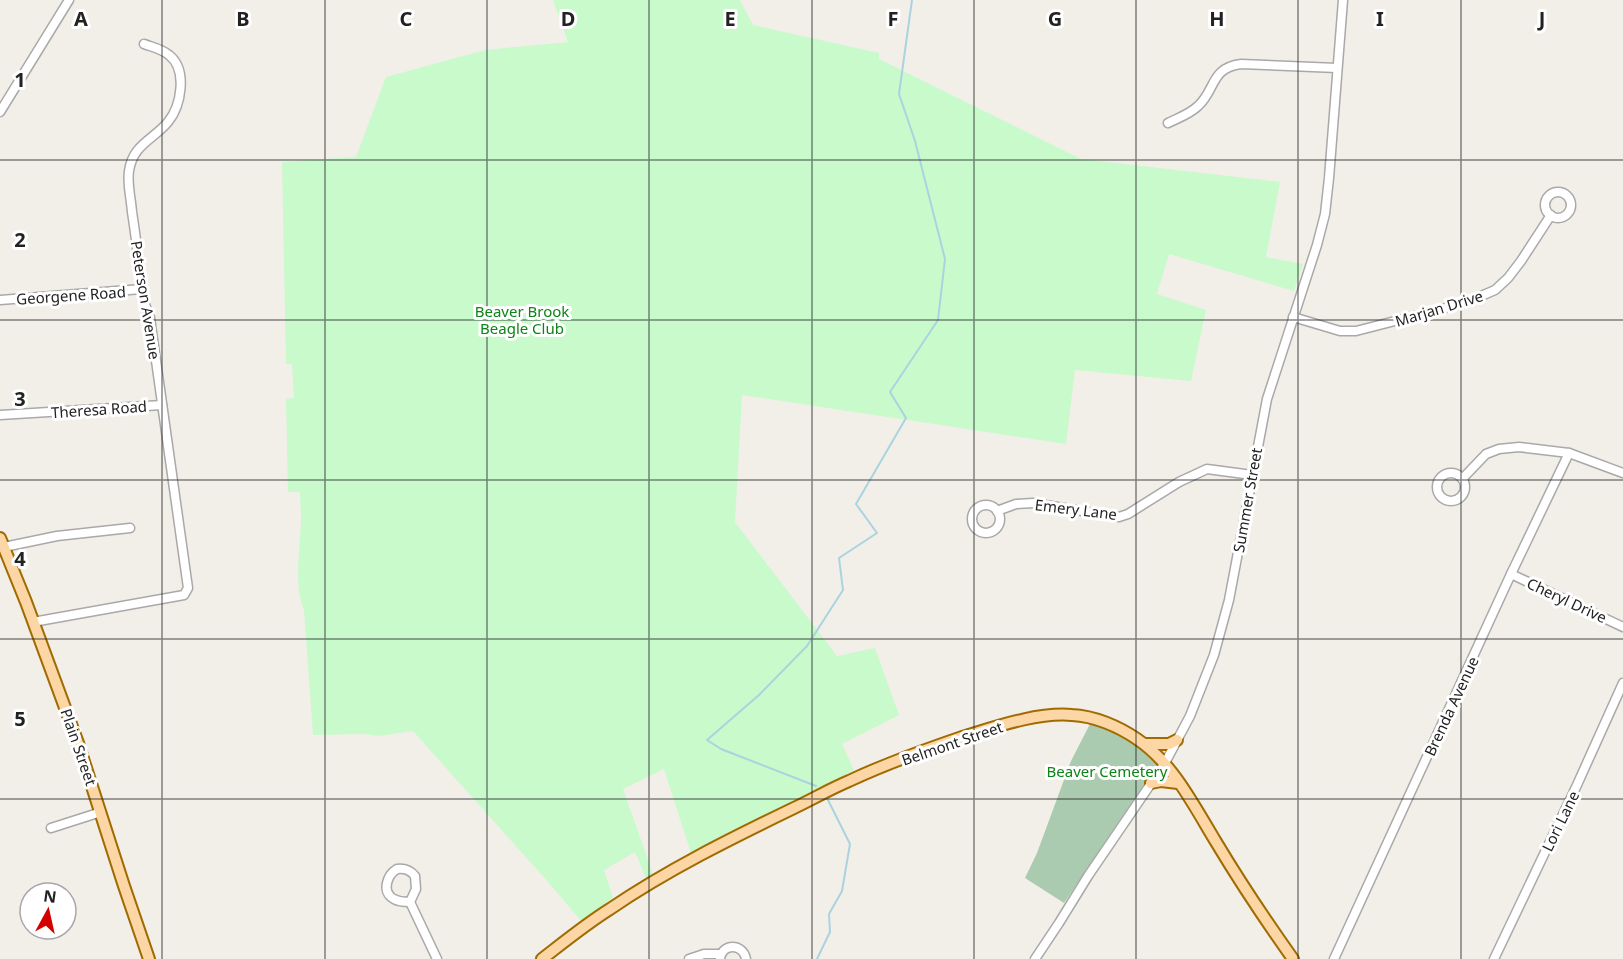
<svg xmlns="http://www.w3.org/2000/svg" width="1623" height="959" font-family="'Noto Sans',sans-serif">
<rect width="100%" height="100%" fill="#f2efe9"/>
<polygon fill="#aacbaf" points="1094,721 1123,736 1157,762 1157,765 1064,903 1025,878 1037,853 1071,761 1091,722"/>
<path fill="#c8facc" d="M553,0h187l13,25 126,28v6l202,100 199,23 -14,75 37,7 -9,27 -125,-37 -12,40 49,16 -15,71 -116,-11 -9,74 -324,-49 -7,127 102,134 38,-8 24,67 -57,29 12,26 -163,83 -27,-84 -41,20 30,85 -7,4 -11,-26 -31,18 9,28 -32,23 -32,-38 -136,-152 -34,5 -14,-2 -52,1 -9,-125c-11,-27 -3,-65 -3,-94 0,-8 -1,-16 -1,-24h-12l-2,-93 8,-1 -2,-34h-6l-4,-202 74,-5 30,-80 99,-27 83,-8z"/>
<g fill="none" stroke-linecap="round" stroke-linejoin="round">
<g stroke="#aad3df" stroke-width="2">
<polyline points="816,786 721,749 707,740 759,695 807,646 843,590 839,558 877,533 856,504 906,418 890,392 938,320 945,259 915,141 899,94 912,0"/>
<polyline points="817,959 830,932 829,914 842,891 850,844 827,798"/>
</g>
<g stroke="#a9a9a9" stroke-width="11">
<g id="minor">
<polyline points="0,112 69,0"/>
<path d="M1168,123c10,-5 22,-9 30,-17 18,-16 12,-38 43,-42l96,4"/>
<circle cx="1558" cy="205" r="13"/>
<polyline points="0,300 142,289"/>
<polyline points="1293,317 1340,331 1356,331 1465,303 1495,290 1508,278 1521,261 1551,215"/>
<polyline points="0,415 162,405"/>
<circle cx="1451" cy="487" r="14"/>
<polyline points="1463,478 1486,454 1499,449 1519,447 1569,453 1623,473"/>
<circle cx="986" cy="519" r="14"/>
<polyline points="997,511 1016,504 1033,503 1119,517 1128,514 1179,482 1207,469 1252,475"/>
<polyline points="4,547 57,536 130,528"/>
<polyline points="1511,574 1623,627"/>
<path d="M33,622l151,-27 4,-7 -38,-270 -6,-16 -2,-13c-3,-26 -6,-52 -10,-77 -1,-14 -5,-28 -3,-41 4,-27 24,-31 39,-49 13,-16 20,-52 1,-67 -7,-6 -17,-8 -25,-11"/>
<polyline points="51,828 101,812"/>
<path d="M397,869c8,-1 13,1 18,7l1,13 -6,13c-5,0 -11,0 -16,-3 -13,-7 -7,-24 3,-30z"/>
<polyline points="410,902 437,959"/>
<polyline points="689,959 704,954 720,954"/>
<path d="M720,959c2,-16 23,-16 26,0"/>
<polyline points="1035,959 1059,923 1088,876 1165,763 1190,716 1214,655 1229,600 1267,399 1317,245 1325,214 1329,178 1343,0"/>
<polyline points="1334,959 1511,574 1569,453"/>
<polyline points="1494,959 1577,785 1623,683"/>
</g>
</g>
<g stroke="#a06b00" stroke-width="14">
<g id="major">
<polyline points="0,538 26,602 78,743 124,886 149,959"/>
<polyline points="1145,744 1169,744 1177,740"/>
<polyline points="1151,783 1161,781 1178,783"/>
<path d="M542,959c22,-17 44,-35 68,-50 57,-39 122,-71 184,-101 19,-9 36,-19 55,-27 36,-17 75,-31 113,-44 33,-10 75,-25 110,-22 22,1 46,11 65,24 36,24 57,67 79,103 24,40 50,79 77,117"/>
</g>
</g>
<use href="#minor" stroke="#fff" stroke-width="8"/>
<use href="#major" stroke="#fcd6a4" stroke-width="10"/>
</g>
<path fill="none" stroke="#222" stroke-width="1.5" stroke-opacity="0.55" d="M162,0v959M325,0v959M487,0v959M649,0v959M812,0v959M974,0v959M1136,0v959M1298,0v959M1461,0v959M0,160h1623M0,320h1623M0,480h1623M0,639h1623M0,799h1623"/>
<g text-anchor="middle" dominant-baseline="central" stroke-width="6" stroke-linejoin="round" paint-order="stroke">
<g font-size="15" fill="#222" stroke="#fff">
<text transform="translate(71 295) rotate(-4)">Georgene Road</text>
<text transform="translate(146 300) rotate(81)">Peterson Avenue</text>
<text transform="translate(1439 308) rotate(-17)">Marjan Drive</text>
<text transform="translate(99 409) rotate(-4)">Theresa Road</text>
<text transform="translate(1247 500) rotate(-80)">Summer Street</text>
<text transform="translate(1076 509) rotate(7)">Emery Lane</text>
<text transform="translate(1567 600) rotate(25)">Cheryl Drive</text>
<text transform="translate(1451 706) rotate(-65)">Brenda Avenue</text>
<text transform="translate(952 743) rotate(-19)">Belmont Street</text>
<text transform="translate(79 747) rotate(71)">Plain Street</text>
<text transform="translate(1560 821) rotate(-64)">Lori Lane</text>
</g>
<g font-size="15" fill="#0c8416" stroke="#fff">
<text x="522" y="311">Beaver Brook<tspan x="522" dy="17">Beagle Club</tspan></text>
<text x="1107" y="771">Beaver Cemetery</text>
</g>
</g>
<g font-size="20" text-anchor="middle" font-weight="bold" fill="#222" stroke="#fff" stroke-width="6" stroke-linejoin="round" paint-order="stroke">
<text x="81" y="26">A</text>
<text x="243" y="26">B</text>
<text x="406" y="26">C</text>
<text x="568" y="26">D</text>
<text x="730" y="26">E</text>
<text x="893" y="26">F</text>
<text x="1055" y="26">G</text>
<text x="1217" y="26">H</text>
<text x="1380" y="26">I</text>
<text x="1542" y="26">J</text>
<text x="20" y="87">1</text>
<text x="20" y="247">2</text>
<text x="20" y="406">3</text>
<text x="20" y="566">4</text>
<text x="20" y="726">5</text>
</g>
<g transform="translate(48 911) rotate(8)"><circle r="28" fill="#ffffff" stroke="#a7a7a7" stroke-width="1.5"/>
<path d="M0-4.5L10 22L0 15L-10 22Z" fill="#d40000"/>
<text y="-9" font-size="16" font-weight="bold" text-anchor="middle" fill="#222222">N</text>
</g>
</svg>
